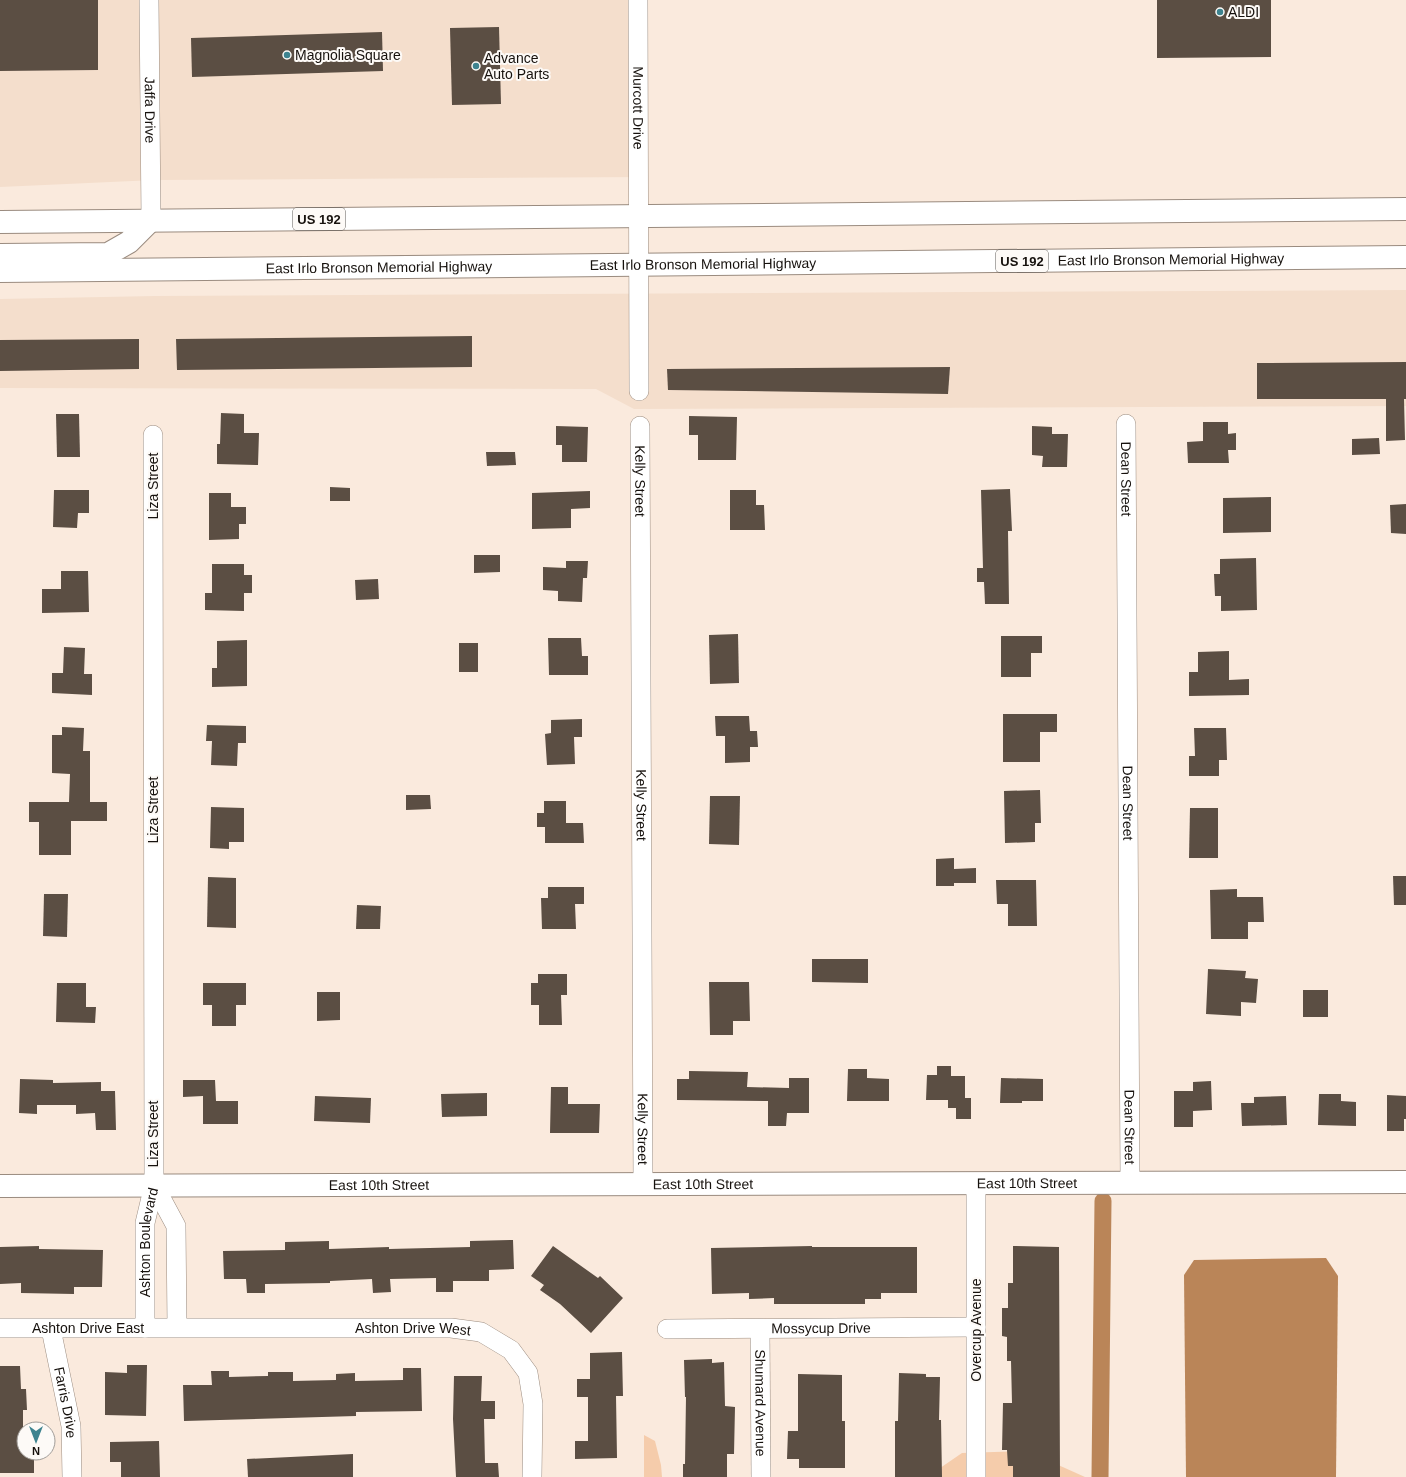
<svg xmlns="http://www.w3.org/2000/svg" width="1406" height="1477" font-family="Helvetica,sans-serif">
<rect width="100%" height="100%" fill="#faeadd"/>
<g fill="#f4decc">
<polygon points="0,0 635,0 647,177 155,180 0,187"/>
<polygon points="1406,290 1406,406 634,409 596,389 0,388 0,299 155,296"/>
</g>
<g fill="#f5ccab">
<polygon points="644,1435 655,1441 661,1465 662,1477 644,1477"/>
<polygon points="1027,1451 1085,1477 927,1477 962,1453"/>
</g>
<polygon fill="#ba8558" points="1326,1258 1338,1276 1336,1477 1186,1477 1184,1275 1194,1260"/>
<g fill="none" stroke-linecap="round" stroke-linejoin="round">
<polyline stroke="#ba8558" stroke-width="17" points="1100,1477 1103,1201"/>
</g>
<g fill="#5b4e43">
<polygon points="0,0 98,0 98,70 0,71"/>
<polygon points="1157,0 1271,0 1271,57 1157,58"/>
<polygon points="499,27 501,104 452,105 450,28"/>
<polygon points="382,32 383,71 192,77 191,38"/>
<polygon points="472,336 472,367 177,370 176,339"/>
<polygon points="139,339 139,369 0,371 0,340"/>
<polygon points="1406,362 1406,399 1404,399 1405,440 1386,441 1386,399 1257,399 1257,363"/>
<polygon points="950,367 948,394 668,390 667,369"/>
<polygon points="221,413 244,414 244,433 259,433 258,465 217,464 217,444 220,444"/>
<polygon points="56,414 79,414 80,457 57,457"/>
<polygon points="689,416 737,417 736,460 698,460 698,435 689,435"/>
<polygon points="1203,422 1228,422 1228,434 1236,433 1236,450 1228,450 1229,463 1188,463 1187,442 1203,441"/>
<polygon points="556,426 588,427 587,462 562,462 562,445 556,445"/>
<polygon points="1032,426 1052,427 1052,434 1068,434 1067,467 1042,467 1043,456 1032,455"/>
<polygon points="1379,438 1380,454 1352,455 1352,439"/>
<polygon points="486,452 515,452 516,465 487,466"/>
<polygon points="330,487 350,488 350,501 330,501"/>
<polygon points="1010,489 1012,531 1008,531 1009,604 985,604 984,582 977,582 977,568 983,568 981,490"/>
<polygon points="54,490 89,490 89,513 78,513 77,528 53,527"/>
<polygon points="730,490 756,490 756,505 764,505 765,530 730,530"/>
<polygon points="590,491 590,508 571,509 571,528 532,529 532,493"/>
<polygon points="209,493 231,493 231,507 246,507 246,524 239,524 239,539 209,540"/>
<polygon points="1271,497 1271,532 1223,533 1223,498"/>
<polygon points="1406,504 1406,534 1391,533 1390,505"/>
<polygon points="474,555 500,555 500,572 474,573"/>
<polygon points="1256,558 1257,610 1221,611 1221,596 1215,596 1214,574 1220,574 1220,559"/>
<polygon points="566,561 588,561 587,578 583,578 582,602 558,601 558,591 543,590 543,567 566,568"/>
<polygon points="212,564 244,564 244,575 252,575 252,593 244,593 244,611 205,610 205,593 212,593"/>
<polygon points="61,571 88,571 89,612 42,613 42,589 61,589"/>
<polygon points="378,579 379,599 356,600 355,580"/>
<polygon points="738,634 739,683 710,684 709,635"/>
<polygon points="1001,636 1042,636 1042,653 1031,653 1031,677 1001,677"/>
<polygon points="548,638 581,638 582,656 588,656 588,675 549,675"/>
<polygon points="247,640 247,686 212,687 212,668 217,668 217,641"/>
<rect x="459" y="643" width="19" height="29"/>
<polygon points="64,647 85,648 84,674 92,674 92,695 52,693 52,673 63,673"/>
<polygon points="1229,651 1229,680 1249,679 1249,695 1189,696 1189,672 1198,672 1198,652"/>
<polygon points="1003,714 1057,714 1057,732 1040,732 1040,762 1003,762"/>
<polygon points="715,716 749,716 750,731 757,731 758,747 750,747 750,762 725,763 725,736 716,736"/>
<polygon points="582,719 582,737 574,737 575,764 547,765 545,734 551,733 551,720"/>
<polygon points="207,725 246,726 246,743 238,743 237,766 211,765 212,741 206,741"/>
<polygon points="62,727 84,728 83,751 90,751 90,802 107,802 107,821 71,821 71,855 39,855 39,822 29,822 29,802 69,802 70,774 52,773 52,735 62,735"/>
<polygon points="1194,728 1226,728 1227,760 1219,760 1219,776 1189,776 1189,756 1195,756"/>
<polygon points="1040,790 1041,823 1035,823 1035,842 1005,843 1004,791"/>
<polygon points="406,795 430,795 431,809 406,810"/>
<polygon points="710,796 740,796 739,845 709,844"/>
<polygon points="544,801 566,801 566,823 583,823 584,843 545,843 545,827 537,827 537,813 544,813"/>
<polygon points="211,807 244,808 244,842 229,842 229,849 210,848"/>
<polygon points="1190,808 1218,808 1218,858 1189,858"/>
<polygon points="954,858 954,869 976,868 976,883 954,883 954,886 936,886 936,859"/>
<polygon points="1393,876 1406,876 1406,905 1394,905"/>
<polygon points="208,877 236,878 236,928 207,927"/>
<polygon points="996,880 1036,880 1037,926 1008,926 1008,904 997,904"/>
<polygon points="548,887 584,887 584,904 575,904 576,929 542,929 541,898 548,898"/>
<polygon points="1237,889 1237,897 1263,897 1264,922 1248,922 1248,939 1211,939 1210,890"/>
<polygon points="44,894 68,894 67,937 43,936"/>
<polygon points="357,905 381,906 380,929 356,929"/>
<polygon points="812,959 868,959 868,983 812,982"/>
<polygon points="1208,969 1246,971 1245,978 1258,979 1256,1003 1241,1002 1241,1016 1206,1014"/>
<polygon points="538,974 567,974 567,995 561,995 562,1025 539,1025 539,1005 531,1005 531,983 538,983"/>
<polygon points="709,982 749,982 750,1021 733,1021 733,1035 710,1035"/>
<polygon points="57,983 86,983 86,1007 96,1007 95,1023 56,1022"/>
<polygon points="203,983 246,983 246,1005 236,1005 236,1026 212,1026 212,1005 203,1005"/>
<rect x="1303" y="990" width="25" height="27"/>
<polygon points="317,992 340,992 340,1020 317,1021"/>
<polygon points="937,1066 951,1066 951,1076 965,1076 965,1098 971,1098 971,1119 956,1119 956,1108 948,1108 948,1100 926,1100 927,1075 937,1075"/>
<polygon points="848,1069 867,1069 867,1078 889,1079 889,1101 847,1101"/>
<polygon points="689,1071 748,1072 747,1087 789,1088 789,1078 809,1078 809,1113 787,1113 786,1126 768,1126 768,1101 677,1100 677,1079 689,1079"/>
<polygon points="1001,1078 1043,1079 1043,1101 1022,1101 1022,1103 1000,1103"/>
<polygon points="20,1079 53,1080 53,1083 101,1082 101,1091 115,1091 116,1130 96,1130 95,1113 76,1114 76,1105 37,1105 37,1114 19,1113"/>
<polygon points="183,1080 215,1080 216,1101 238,1101 238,1124 203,1124 203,1096 183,1097"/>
<polygon points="1211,1081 1212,1110 1193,1111 1193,1127 1174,1127 1174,1091 1193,1091 1193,1082"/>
<polygon points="551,1087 568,1087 568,1104 600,1104 599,1133 550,1133"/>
<polygon points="487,1093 487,1116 442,1117 441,1094"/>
<polygon points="1319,1094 1341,1094 1341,1101 1356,1102 1356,1126 1318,1125"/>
<polygon points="1387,1095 1406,1096 1406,1119 1404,1119 1404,1131 1387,1131"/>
<polygon points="315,1096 371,1098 370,1123 314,1121"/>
<polygon points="1286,1096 1287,1125 1242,1126 1241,1103 1254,1103 1254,1097"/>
<polygon points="513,1240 514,1269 489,1270 489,1281 453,1281 453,1292 436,1292 436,1278 390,1279 391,1292 373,1293 372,1279 330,1281 330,1283 265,1284 265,1293 247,1293 246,1279 224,1279 223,1251 285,1250 285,1242 329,1241 329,1249 389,1247 389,1249 470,1247 470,1241"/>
<polygon points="39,1246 39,1249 103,1250 102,1287 74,1287 74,1294 21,1293 21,1283 0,1284 0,1247"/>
<polygon points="553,1246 598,1278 600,1276 623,1298 591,1333 560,1304 540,1290 544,1285 531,1276"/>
<polygon points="812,1246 812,1247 917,1247 917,1293 881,1293 881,1299 865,1299 865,1304 774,1304 774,1298 749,1299 749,1293 712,1294 711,1248"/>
<polygon points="1013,1246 1059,1247 1060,1477 1013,1477 1013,1466 1008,1466 1007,1450 1002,1450 1003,1403 1012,1403 1011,1361 1007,1361 1007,1337 1002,1336 1002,1308 1008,1308 1008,1283 1013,1283"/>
<polygon points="622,1352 623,1396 616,1396 617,1458 575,1459 575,1441 588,1441 588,1397 577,1397 577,1379 590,1379 590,1353"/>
<polygon points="712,1359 712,1363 724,1362 725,1406 735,1407 734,1454 727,1454 727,1477 683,1477 683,1464 685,1464 686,1397 685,1397 684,1360"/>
<polygon points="127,1365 147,1365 146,1416 105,1415 105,1372 127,1373"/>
<polygon points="0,1366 20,1366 21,1389 26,1389 27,1410 23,1410 23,1455 34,1455 34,1473 0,1473"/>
<polygon points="403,1368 421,1368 422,1411 356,1412 356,1416 184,1421 183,1385 212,1385 211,1371 229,1371 229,1377 268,1376 268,1372 293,1372 293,1381 336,1380 336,1374 355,1373 355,1381 403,1380"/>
<polygon points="899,1373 926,1374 926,1377 940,1377 939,1420 941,1420 942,1477 895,1477 895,1421 898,1421"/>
<polygon points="798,1374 842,1375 842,1421 845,1421 845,1468 799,1468 799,1459 787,1459 788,1431 798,1431"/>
<polygon points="454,1376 482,1376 481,1401 495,1401 495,1419 484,1419 485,1463 498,1463 499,1477 456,1477 453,1419"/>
<polygon points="159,1441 160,1477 121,1477 121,1462 110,1462 110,1442"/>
<polygon points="353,1454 353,1477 248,1477 247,1459"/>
</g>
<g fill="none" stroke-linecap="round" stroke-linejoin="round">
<g stroke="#9a8b7f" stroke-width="20">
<g id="minor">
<path id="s1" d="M149,0l2,220"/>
<path id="s2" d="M638,0l1,391"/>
<path id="s3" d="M1126,424l4,758"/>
<path id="s4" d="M640,426l3,758"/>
<polyline points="976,1183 976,1477"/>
<polyline points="154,1185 176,1226 177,1327"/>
<path id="s5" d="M0,1328h451l30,4 30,18 17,23 5,31 -1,73"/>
<path id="s6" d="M145,1328v-105l9,-38 -1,-750"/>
<path id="s7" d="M51,1329l20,97 1,51"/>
<path id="s8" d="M667,1329l309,-2"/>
<path id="s9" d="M760,1329l1,148"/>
</g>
</g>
<g stroke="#9a8b7f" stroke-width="24">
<g id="tertiary">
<path id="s10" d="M0,1186l1406,-4"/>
</g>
</g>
<g stroke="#9a8b7f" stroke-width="24">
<g id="trunk">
<polyline points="0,222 1406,209"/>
<polyline points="0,255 108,254 129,242 151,220"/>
<path id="s11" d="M0,271l1406,-14"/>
</g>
</g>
<use href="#minor" stroke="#fff" stroke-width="19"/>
<use href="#tertiary" stroke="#fff" stroke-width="22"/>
<use href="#trunk" stroke="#fff" stroke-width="22"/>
</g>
<g fill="#3d838f" stroke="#fdfaf7" stroke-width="1.5">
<circle cx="1220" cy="12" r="4"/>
<circle cx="287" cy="55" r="4"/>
<circle cx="476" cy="66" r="4"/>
</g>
<g text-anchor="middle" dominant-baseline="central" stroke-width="4" stroke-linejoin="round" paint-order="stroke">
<g fill="#fdfaf7" stroke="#5b5753" stroke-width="1">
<rect x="293" y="208" width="52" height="22" rx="3"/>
<rect x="996" y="250" width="52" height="22" rx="3"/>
</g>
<g font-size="13" font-weight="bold" fill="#16110d">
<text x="319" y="219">US 192</text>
<text x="1022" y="261">US 192</text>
</g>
<g font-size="14" fill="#16110d" stroke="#fdfaf7" text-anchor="start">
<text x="1228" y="12">ALDI</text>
<text x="295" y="55">Magnolia Square</text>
<text x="484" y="58">Advance<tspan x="484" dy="16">Auto Parts</tspan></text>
</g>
<g font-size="14" fill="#16110d" stroke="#fdfaf7">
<text stroke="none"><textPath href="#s2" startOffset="108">Murcott Drive</textPath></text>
<text stroke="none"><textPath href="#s1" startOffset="110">Jaffa Drive</textPath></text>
<text stroke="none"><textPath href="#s11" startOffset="1171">East Irlo Bronson Memorial Highway</textPath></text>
<text stroke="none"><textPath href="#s11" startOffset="703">East Irlo Bronson Memorial Highway</textPath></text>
<text stroke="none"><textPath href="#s11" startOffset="379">East Irlo Bronson Memorial Highway</textPath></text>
<text stroke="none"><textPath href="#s3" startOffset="55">Dean Street</textPath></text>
<text stroke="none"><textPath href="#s4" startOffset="55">Kelly Street</textPath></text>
<text transform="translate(153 486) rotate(-90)">Liza Street</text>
<text stroke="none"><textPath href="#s3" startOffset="379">Dean Street</textPath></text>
<text stroke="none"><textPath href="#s4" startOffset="379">Kelly Street</textPath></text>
<text transform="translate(153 810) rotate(-90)">Liza Street</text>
<text stroke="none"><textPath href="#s3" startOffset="703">Dean Street</textPath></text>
<text stroke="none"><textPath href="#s4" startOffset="703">Kelly Street</textPath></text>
<text transform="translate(153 1134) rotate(-90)">Liza Street</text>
<text stroke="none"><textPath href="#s10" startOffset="703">East 10th Street</textPath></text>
<text stroke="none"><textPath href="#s10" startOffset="1027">East 10th Street</textPath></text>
<text stroke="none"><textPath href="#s10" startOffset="379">East 10th Street</textPath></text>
<text stroke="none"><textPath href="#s6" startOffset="86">Ashton Boulevard</textPath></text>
<text stroke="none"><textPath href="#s5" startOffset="88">Ashton Drive East</textPath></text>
<text stroke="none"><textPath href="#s8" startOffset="154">Mossycup Drive</textPath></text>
<text stroke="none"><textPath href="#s5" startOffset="413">Ashton Drive West</textPath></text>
<text transform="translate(976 1330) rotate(-90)">Overcup Avenue</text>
<text stroke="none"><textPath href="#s7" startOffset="75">Farris Drive</textPath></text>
<text stroke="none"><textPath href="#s9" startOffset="74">Shumard Avenue</textPath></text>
</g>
</g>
<g transform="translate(36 1441) rotate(180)"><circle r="19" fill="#fdfaf7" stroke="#a19d99"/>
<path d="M0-3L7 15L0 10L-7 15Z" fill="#3d838f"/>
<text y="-6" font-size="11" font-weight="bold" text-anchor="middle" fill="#16110d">N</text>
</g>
</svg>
